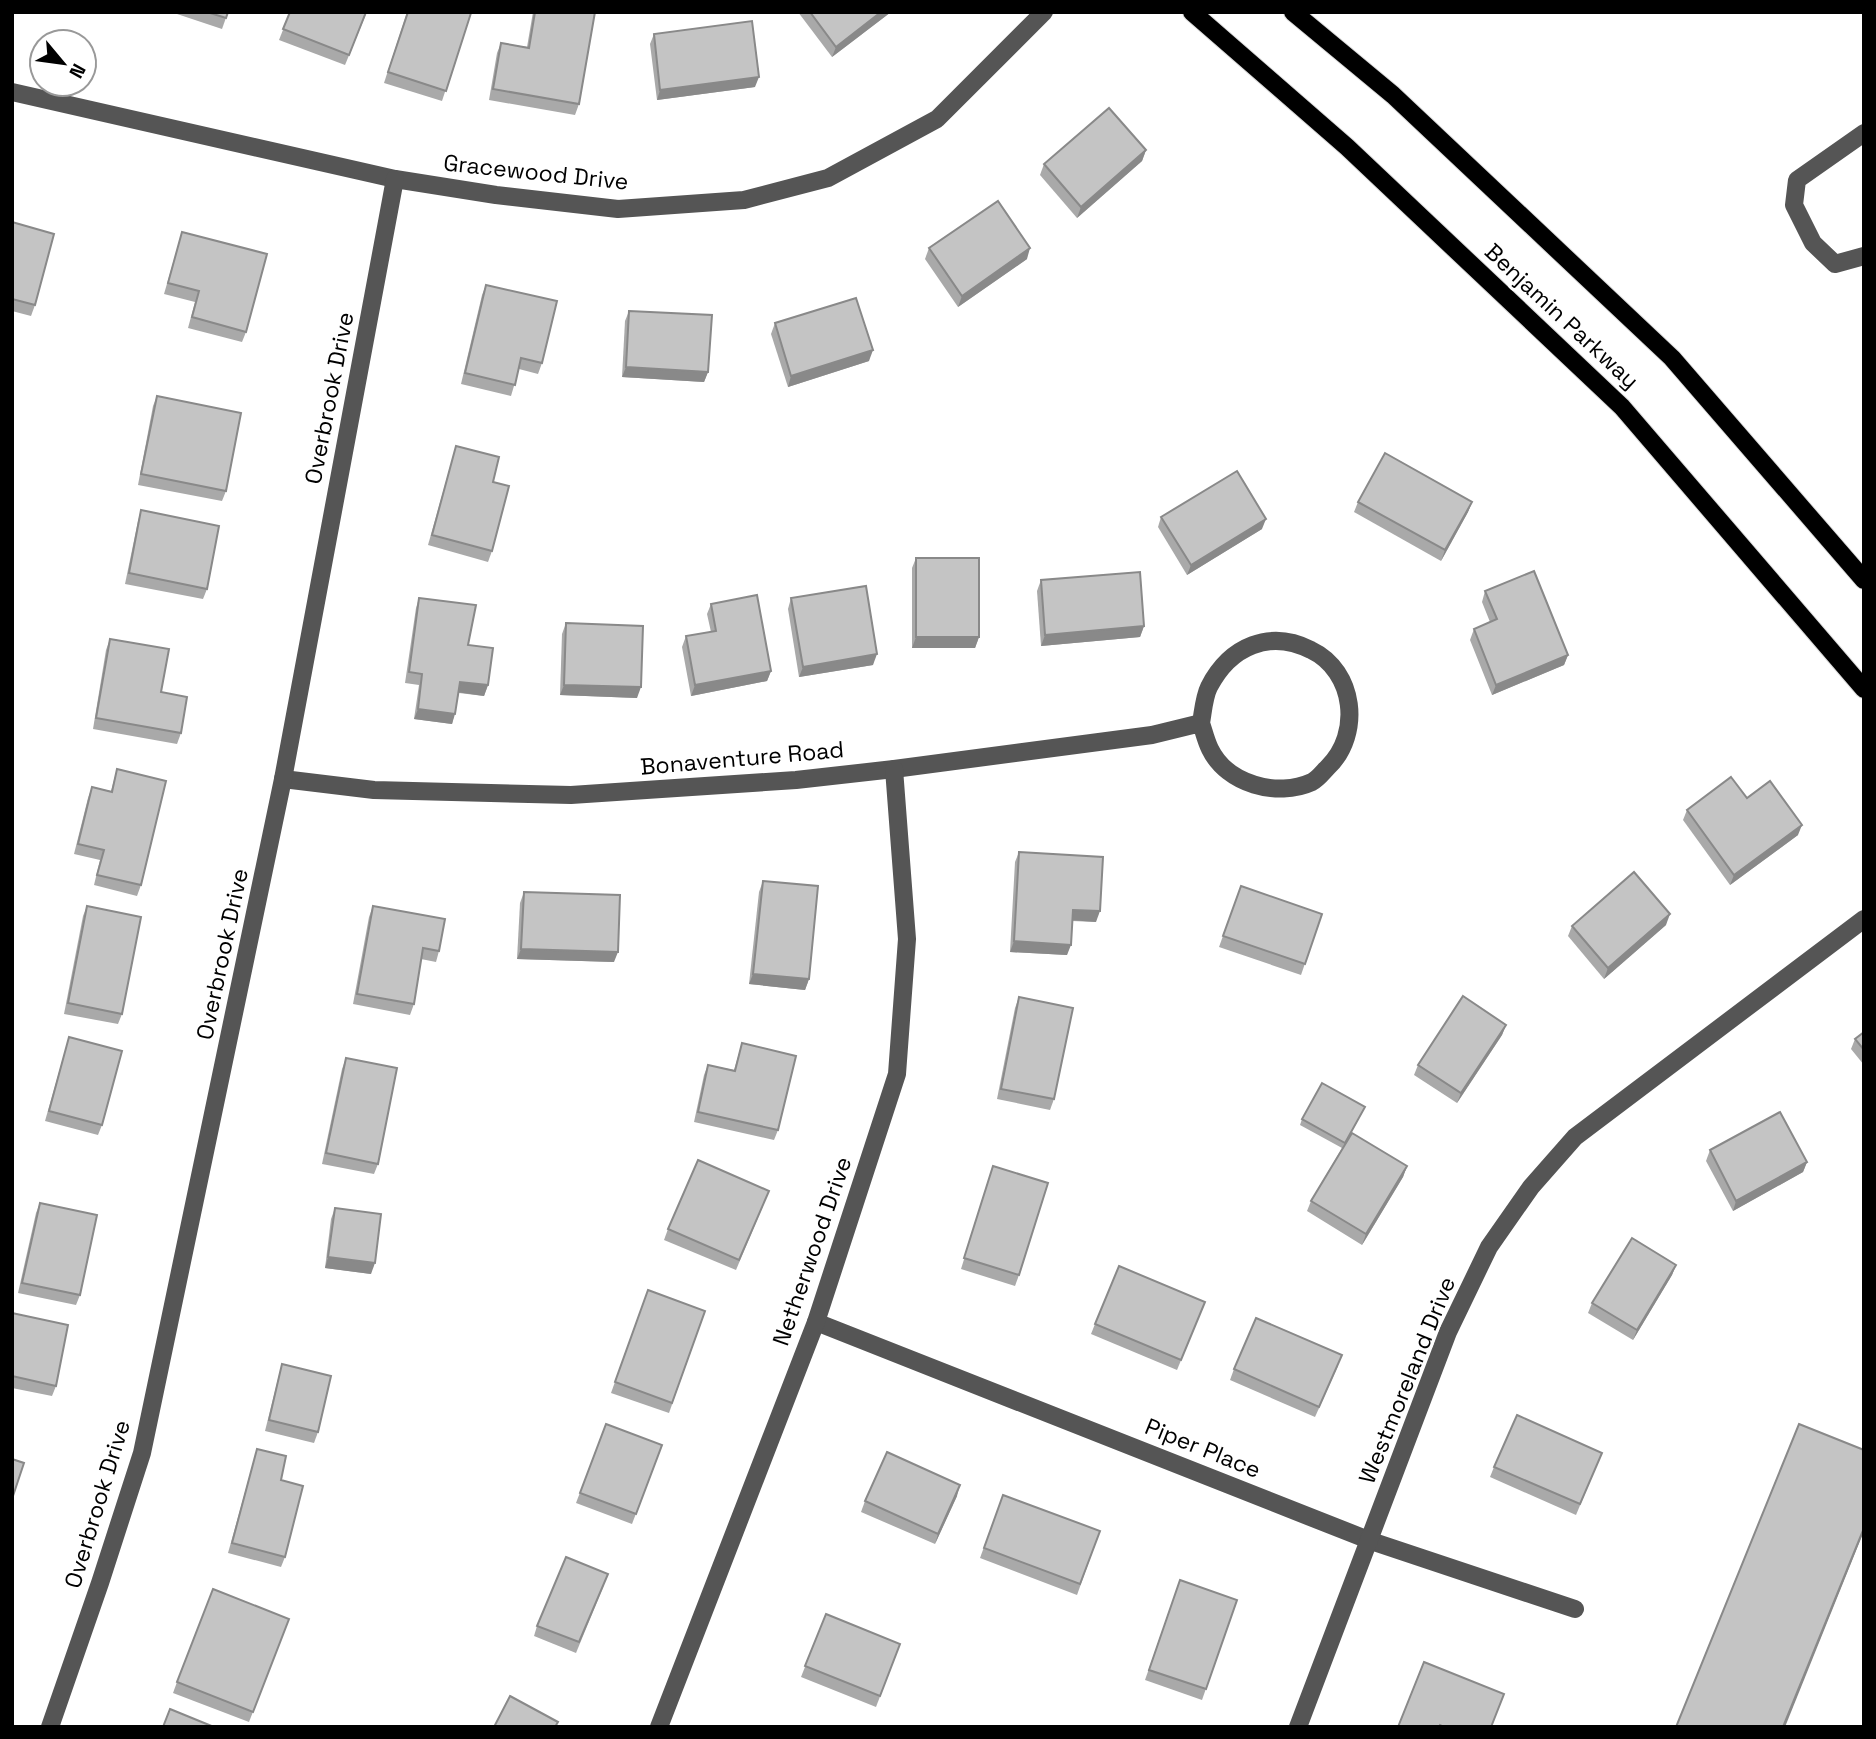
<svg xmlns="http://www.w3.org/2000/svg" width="1876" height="1739" font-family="'Space Grotesk',sans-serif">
<rect width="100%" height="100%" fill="#fff"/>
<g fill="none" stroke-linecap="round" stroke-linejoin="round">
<g stroke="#dbdbdb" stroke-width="20">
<g id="major">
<polyline points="1192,12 1347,147 1622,407 1864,689"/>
<polyline points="1293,12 1393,95 1672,358 1864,580"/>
</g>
</g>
<g stroke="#555" stroke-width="18">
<polyline points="12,92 395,179 496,195 618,209 744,200 828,178 937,119 1044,12"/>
<polyline points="1864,133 1797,180 1794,205 1813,243 1835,264 1864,256"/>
<path d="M283,779l91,11 197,5 225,-15 98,-11 258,-34 49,-12c3,9 5,18 9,26 17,35 67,49 102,33 6,-3 11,-10 16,-15 34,-33 27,-96 -17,-117 -41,-21 -81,-4 -102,37 -5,10 -6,25 -8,36"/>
<polyline points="816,1322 1371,1541 1575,1609"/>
<polyline points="50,1727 100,1583 142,1453 283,779 395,179"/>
<polyline points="659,1727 816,1322 897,1074 907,939 894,769"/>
<polyline points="1298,1727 1448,1332 1489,1247 1531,1187 1575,1137 1864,919"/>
</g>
<use href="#major" stroke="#000" stroke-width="18"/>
</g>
<g fill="#a9a9a9">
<polygon points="171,12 228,12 222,29"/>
<polygon points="290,12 367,12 345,65 279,40"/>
<polygon points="407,12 471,13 442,101 384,83"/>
<polygon points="533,12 595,12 579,104 575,115 489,100 497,53 501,43 527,47"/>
<polygon points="798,12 891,12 832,57"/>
<polygon points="654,34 755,87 657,100 650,44"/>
<polygon points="1146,150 1142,161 1077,218 1040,175 1044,164"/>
<polygon points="12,222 35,305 31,316 12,311"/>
<polygon points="182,232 246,332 242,342 188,328 195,302 164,294"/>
<polygon points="929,248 1027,259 958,307 925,259"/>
<polygon points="486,285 542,363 538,374 519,369 511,396 461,384 482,295"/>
<polygon points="629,311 708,372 704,382 622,377 625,321"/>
<polygon points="775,323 869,361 788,387 771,334"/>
<polygon points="157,396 226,491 222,501 138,485 153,406"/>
<polygon points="456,446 493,482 492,551 488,562 428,545"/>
<polygon points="1358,502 1472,502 1468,512 1441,561 1354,512"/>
<polygon points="141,510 207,589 203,599 125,584 138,521"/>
<polygon points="1161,517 1262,529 1187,575 1158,527"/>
<polygon points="916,558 979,637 975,648 912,648 912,568"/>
<polygon points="1041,580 1144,626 1140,637 1041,646 1037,591"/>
<polygon points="1485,591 1568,655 1564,665 1492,695 1470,640 1474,629 1490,622 1482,602"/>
<polygon points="419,598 468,645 488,685 484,696 459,693 452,724 414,719 419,685 405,683 416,608"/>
<polygon points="791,598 873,665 799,677 788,609"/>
<polygon points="711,604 771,671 767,681 691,696 682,647 686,636 711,632 707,614"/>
<polygon points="566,623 637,698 560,695 562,634"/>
<polygon points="110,639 161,692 181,733 177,744 93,729 106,650"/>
<polygon points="117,769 141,885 137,896 94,885 100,860 74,854 88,798 92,787 111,791"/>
<polygon points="1747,798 1798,835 1730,885 1683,820 1687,810"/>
<polygon points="1019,852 1096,922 1072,921 1067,955 1010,952 1015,862"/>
<polygon points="763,881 809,979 805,990 749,984 759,892"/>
<polygon points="1241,886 1322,914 1301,975 1219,947"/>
<polygon points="524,892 614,962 517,959 520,903"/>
<polygon points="87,906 122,1014 118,1024 64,1014 83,916"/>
<polygon points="373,906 439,951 436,962 421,959 414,1004 410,1015 353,1004 369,917"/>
<polygon points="1666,925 1604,979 1568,936 1572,926"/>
<polygon points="1019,997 1054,1099 1050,1110 997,1099 1015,1008"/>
<polygon points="1506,1025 1502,1035 1457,1103 1414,1075 1418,1065"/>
<polygon points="1864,1032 1864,1065 1851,1049 1855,1039"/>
<polygon points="69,1037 102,1125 98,1135 45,1121"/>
<polygon points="742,1043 778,1130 774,1140 694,1122 704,1075 708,1065 734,1070"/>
<polygon points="346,1058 378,1164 374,1174 322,1164 342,1069"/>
<polygon points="1365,1107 1349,1137 1407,1166 1403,1177 1362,1245 1307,1211 1311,1201 1342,1148 1300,1125 1302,1119"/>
<polygon points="1710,1150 1807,1162 1803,1172 1733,1211 1706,1161"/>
<polygon points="993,1166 1019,1275 1015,1286 961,1269"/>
<polygon points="765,1201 736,1270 664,1240 668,1229"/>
<polygon points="40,1203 80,1295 76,1305 18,1293 36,1213"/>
<polygon points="335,1208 371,1274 325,1268 331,1219"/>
<polygon points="1676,1265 1672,1275 1633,1340 1588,1313 1592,1303"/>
<polygon points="648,1290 705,1311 669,1413 611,1393"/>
<polygon points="1205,1302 1177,1370 1091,1334 1095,1324"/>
<polygon points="12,1313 56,1386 52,1396 12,1388"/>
<polygon points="282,1364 318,1432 314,1443 265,1431 279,1375"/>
<polygon points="1338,1366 1315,1417 1230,1380 1234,1369"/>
<polygon points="606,1424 662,1445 632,1524 576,1503"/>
<polygon points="257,1449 281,1480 285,1557 281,1567 228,1553"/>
<polygon points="1602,1453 1576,1515 1490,1477 1494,1467"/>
<polygon points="1003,1495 1100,1531 1077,1595 980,1558"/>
<polygon points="957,1496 935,1544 861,1512 865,1501"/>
<polygon points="1180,1580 1237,1600 1202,1700 1145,1680"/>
<polygon points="604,1585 576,1653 534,1636 537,1626"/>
<polygon points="826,1614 900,1644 876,1707 801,1677"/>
<polygon points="289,1619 249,1722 173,1693 177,1682"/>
</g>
<g fill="#898989">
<polygon points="881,12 891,12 832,57 836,47"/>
<polygon points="759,77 755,87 657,100 660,90"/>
<polygon points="1146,150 1142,161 1077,218 1081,207"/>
<polygon points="1030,248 1027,259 958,307 962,296"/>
<polygon points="873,350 869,361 788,387 791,376"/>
<polygon points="626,367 708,372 704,382 622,377"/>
<polygon points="1472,502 1468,512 1441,561 1445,550"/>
<polygon points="1266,519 1262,529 1187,575 1191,565"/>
<polygon points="1144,626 1140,637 1041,646 1045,635"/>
<polygon points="916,637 979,637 975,648 912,648"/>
<polygon points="877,654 873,665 799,677 803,667"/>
<polygon points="1568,655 1564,665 1492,695 1496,685"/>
<polygon points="771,671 767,681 691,696 695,685"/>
<polygon points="460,682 488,685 484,696 456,692"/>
<polygon points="564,685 641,687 637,698 560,695"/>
<polygon points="418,709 455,714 452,724 414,719"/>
<polygon points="1802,825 1798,835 1730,885 1734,875"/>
<polygon points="1073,910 1100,911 1096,922 1069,920"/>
<polygon points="1670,914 1666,925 1604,979 1608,968"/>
<polygon points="1014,941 1071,945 1067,955 1010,952"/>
<polygon points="521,949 618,952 614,962 517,959"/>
<polygon points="753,974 809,979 805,990 749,984"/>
<polygon points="1506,1025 1502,1035 1457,1103 1461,1093"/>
<polygon points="1807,1162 1803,1172 1733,1211 1736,1201"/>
<polygon points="1407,1166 1403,1177 1362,1245 1366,1234"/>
<polygon points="328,1257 375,1263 371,1274 325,1268"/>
<polygon points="1676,1265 1672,1275 1633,1340 1637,1330"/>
<polygon points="960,1485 957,1496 935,1544 938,1534"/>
<polygon points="1864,1528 1864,1531 1785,1727 1783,1727"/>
</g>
<g fill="#c4c4c4" stroke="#898989" stroke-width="2">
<polygon points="207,12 228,12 226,18"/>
<polygon points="290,12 366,12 349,55 283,29"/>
<polygon points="408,12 468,12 471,13 446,91 388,72"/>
<polygon points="535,12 595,12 579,104 493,89 501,43 529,48"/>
<polygon points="810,12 881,12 836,47"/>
<polygon points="752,21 759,77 660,90 654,34"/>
<polygon points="1109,108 1146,150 1081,207 1044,164"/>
<polygon points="998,201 1030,248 962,296 929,248"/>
<polygon points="12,222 54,234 35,305 12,299"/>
<polygon points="182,232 267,254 246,332 192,317 199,291 168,283"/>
<polygon points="486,285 557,301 542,363 521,358 515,385 465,373"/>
<polygon points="856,298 873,350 791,376 775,323"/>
<polygon points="629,311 712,315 708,372 626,367"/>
<polygon points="157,396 241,413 226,491 141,474"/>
<polygon points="456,446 499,457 493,482 509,486 492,551 432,535"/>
<polygon points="1385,453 1472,502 1445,550 1358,502"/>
<polygon points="1237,471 1266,519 1191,565 1161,517"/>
<polygon points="141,510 219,526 207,589 129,573"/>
<rect x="916" y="558" width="63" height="79"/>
<polygon points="1534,571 1568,655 1496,685 1474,629 1497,619 1485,591"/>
<polygon points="1140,572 1144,626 1045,635 1041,580"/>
<polygon points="866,586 877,654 803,667 791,598"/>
<polygon points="757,595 771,671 695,685 686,636 716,631 711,604"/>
<polygon points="419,598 476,605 468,645 493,648 488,685 460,682 455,714 418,709 422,674 409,672"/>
<polygon points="566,623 643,626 641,687 564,685"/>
<polygon points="110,639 169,649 161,692 187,697 181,733 96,718"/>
<polygon points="117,769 166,781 141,885 97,875 104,850 78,844 92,787 112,792"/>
<polygon points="1731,777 1747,798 1770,781 1802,825 1734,875 1687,810"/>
<polygon points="1019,852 1103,857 1100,911 1073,910 1071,945 1014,941"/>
<polygon points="1634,872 1670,914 1608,968 1572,926"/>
<polygon points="763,881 818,886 809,979 753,974"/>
<polygon points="1241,886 1322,914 1305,964 1223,936"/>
<polygon points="524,892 620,895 618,952 521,949"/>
<polygon points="87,906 141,917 122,1014 68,1003"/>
<polygon points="373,906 445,919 439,951 423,948 414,1004 357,994"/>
<polygon points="1463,996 1506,1025 1461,1093 1418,1065"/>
<polygon points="1019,997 1073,1008 1054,1099 1001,1089"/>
<polygon points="1864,1032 1864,1050 1855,1039"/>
<polygon points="69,1037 122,1051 102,1125 49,1111"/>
<polygon points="742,1043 796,1056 778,1130 698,1112 708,1065 735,1071"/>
<polygon points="346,1058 397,1068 378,1164 326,1153"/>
<polygon points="1322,1083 1365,1107 1345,1143 1302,1119"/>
<polygon points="1780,1112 1807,1162 1736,1201 1710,1150"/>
<polygon points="1352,1133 1407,1166 1366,1234 1311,1201"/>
<polygon points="698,1160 769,1191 739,1260 668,1229"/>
<polygon points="993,1166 1048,1183 1019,1275 964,1258"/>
<polygon points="40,1203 97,1215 80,1295 22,1283"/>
<polygon points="335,1208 381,1214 375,1263 328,1257"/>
<polygon points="1632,1238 1676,1265 1637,1330 1592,1303"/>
<polygon points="1119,1266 1205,1302 1181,1360 1095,1324"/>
<polygon points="648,1290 705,1311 672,1403 615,1382"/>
<polygon points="12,1313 68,1325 56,1386 12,1376"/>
<polygon points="1256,1318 1342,1355 1319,1407 1234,1369"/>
<polygon points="282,1364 331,1376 318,1432 269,1420"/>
<polygon points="1517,1415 1602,1453 1580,1504 1494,1467"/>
<polygon points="606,1424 662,1445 636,1514 580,1493"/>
<polygon points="1799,1424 1864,1450 1864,1528 1783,1727 1676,1727"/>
<polygon points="257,1449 286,1456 281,1480 303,1486 285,1557 232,1543"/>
<polygon points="887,1452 960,1485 938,1534 865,1501"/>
<polygon points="12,1459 24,1463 12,1499"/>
<polygon points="1003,1495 1100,1531 1080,1584 984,1548"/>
<polygon points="566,1557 608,1574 579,1642 537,1626"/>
<polygon points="1180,1580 1237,1600 1206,1689 1149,1670"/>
<polygon points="213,1589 289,1619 253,1712 177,1682"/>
<polygon points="826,1614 900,1644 880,1696 805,1666"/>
<polygon points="1424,1662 1504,1694 1491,1727 1444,1727 1440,1725 1439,1727 1398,1727"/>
<polygon points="510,1696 558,1722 555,1727 494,1727"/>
<polygon points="170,1709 214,1727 163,1727"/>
</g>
<g text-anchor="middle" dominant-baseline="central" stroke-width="6" stroke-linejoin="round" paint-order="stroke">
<g font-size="23" fill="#000" stroke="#fff">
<text transform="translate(536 172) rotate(6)">Gracewood Drive</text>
<text transform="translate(1562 316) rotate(43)">Benjamin Parkway</text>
<text transform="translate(329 398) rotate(-79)">Overbrook Drive</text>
<text transform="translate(742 758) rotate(-5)">Bonaventure Road</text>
<text transform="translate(222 954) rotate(-78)">Overbrook Drive</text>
<text transform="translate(812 1251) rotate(-71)">Netherwood Drive</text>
<text transform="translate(1407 1380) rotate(-68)">Westmoreland Drive</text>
<text transform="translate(1203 1448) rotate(22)">Piper Place</text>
<text transform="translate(97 1504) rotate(-73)">Overbrook Drive</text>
</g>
</g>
<rect width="1876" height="1739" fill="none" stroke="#000000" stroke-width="28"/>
<g transform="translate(63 63) rotate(119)"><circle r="33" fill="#ffffff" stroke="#999999" stroke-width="2"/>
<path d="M0-5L12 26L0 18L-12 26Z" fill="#000000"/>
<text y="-10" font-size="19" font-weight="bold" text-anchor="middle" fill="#000000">N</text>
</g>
</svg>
